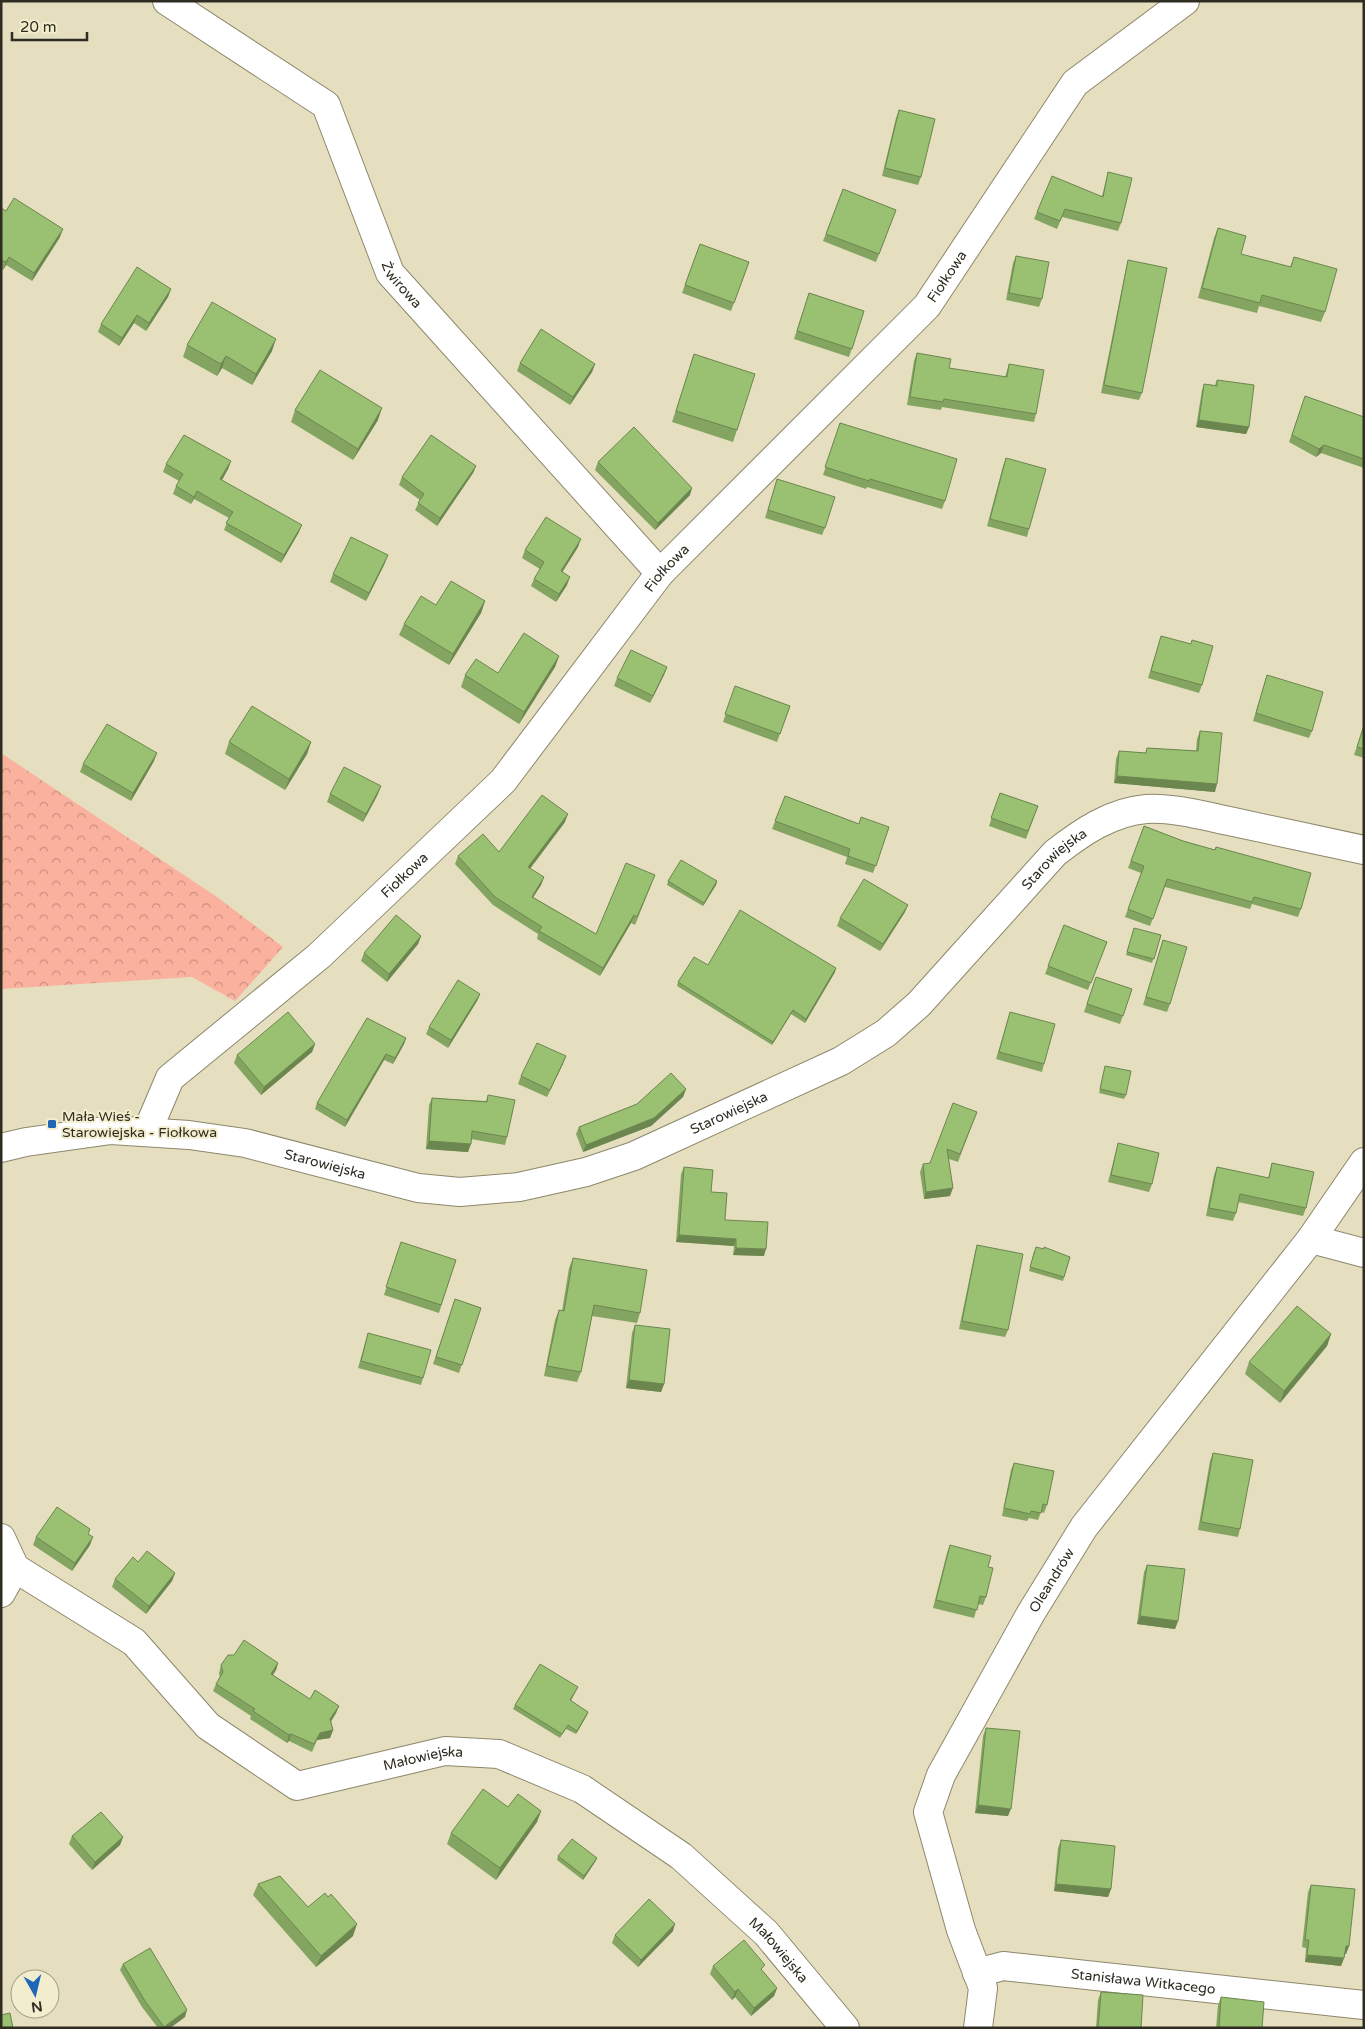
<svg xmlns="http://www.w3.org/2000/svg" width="1365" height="2029" font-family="'Varela Round',sans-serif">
<defs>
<pattern id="forest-crowns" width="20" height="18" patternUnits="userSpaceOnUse" patternTransform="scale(1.25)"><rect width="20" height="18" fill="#fab19e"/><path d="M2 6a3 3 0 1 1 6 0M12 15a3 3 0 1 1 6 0" fill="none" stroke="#cb9080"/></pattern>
</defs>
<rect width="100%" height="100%" fill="#e5dfc0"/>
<polygon fill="url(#forest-crowns)" points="1,753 217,897 283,947 235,1001 192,977 1,989"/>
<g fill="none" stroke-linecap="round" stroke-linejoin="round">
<g stroke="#8d876b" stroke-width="30">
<g id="minor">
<path id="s1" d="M167,1l159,104 64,168 270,300"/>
<path id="s2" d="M147,1132l23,-54 149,-122 184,-175 157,-208 267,-267 148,-223 110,-82"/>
<path id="s3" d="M1,1148l25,-6 85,-12 78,5 56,8 173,45 42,4 59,-5 67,-15 48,-16 207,-95 45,-28 33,-29 136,-151c27,-21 56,-41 91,-44 25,-2 59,7 83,12 45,10 90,19 135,29"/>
<polyline points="1311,1239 1364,1253"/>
<path id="s4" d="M1,1538l14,30 119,74 74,84 89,60 148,-35 54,3 83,35 99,67 85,77 79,95"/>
<polyline points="1,1593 15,1568"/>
<path id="s5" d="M977,1973l26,-7 361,39"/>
<path id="s6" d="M978,2028l5,-40 -22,-58 -33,-118 13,-37 90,-162 53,-86 227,-288 53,-77"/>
</g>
</g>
<use href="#minor" stroke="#fff" stroke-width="28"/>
</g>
<g fill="#84a561">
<polygon points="899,110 921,177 918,185 882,176 896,118"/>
<polygon points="1108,172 1121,223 1118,231 1062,217 1057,229 1034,219 1037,212 1102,196"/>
<polygon points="843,189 896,210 876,262 823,241"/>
<polygon points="1,208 6,211 60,237 32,281 6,265 3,270 1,269"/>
<polygon points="1218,228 1241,254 1290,267 1294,257 1325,312 1321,322 1259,306 1257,313 1198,298 1214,238"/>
<polygon points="700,244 749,262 731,311 682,293"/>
<polygon points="1016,256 1042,299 1039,307 1006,300 1013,263"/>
<polygon points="1128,260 1142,393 1139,400 1101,393 1126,268"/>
<polygon points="171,289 168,297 146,331 134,323 119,346 98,332 101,324"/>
<polygon points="809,293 864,311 849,357 794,339"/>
<polygon points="187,345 272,351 252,385 222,368 217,376 183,357"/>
<polygon points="917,353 949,368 1005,377 1009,364 1036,414 1034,422 942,407 941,410 907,405 914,361"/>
<polygon points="694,354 737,430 733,442 672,422"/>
<polygon points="520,363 595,364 592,372 570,405 517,371"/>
<polygon points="1217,380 1249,427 1246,434 1196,427 1202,390 1204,384 1215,385"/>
<polygon points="1305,396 1364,417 1364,468 1321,453 1316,457 1289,442"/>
<polygon points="295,410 378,420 353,460 291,422"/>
<polygon points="840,423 945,501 942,509 867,487 866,489 823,475"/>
<polygon points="1006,458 1029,529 1027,537 987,526 1003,466"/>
<polygon points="231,461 228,469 222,480 299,532 281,563 224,530 229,518 194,499 191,504 173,494 176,486 179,481 163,472 166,464"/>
<polygon points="598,462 690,495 655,530 595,470"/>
<polygon points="476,466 473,473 437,526 415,510 420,500 399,485 402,477"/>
<polygon points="777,479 825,528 822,535 765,518"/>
<polygon points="578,547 562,572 567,585 556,602 531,586 534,579 540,569 522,558 525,550"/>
<polygon points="385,563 366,601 330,582 333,574"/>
<polygon points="485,601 481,613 449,665 399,635 404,624"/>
<polygon points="1161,636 1190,644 1202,685 1199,693 1148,678"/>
<polygon points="559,656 555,667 519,724 461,687 465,675 498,673"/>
<polygon points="667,667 664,675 650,703 614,686 617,678"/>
<polygon points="1267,675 1312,731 1309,738 1253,721"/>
<polygon points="735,686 790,706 777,742 723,722"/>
<polygon points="1364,725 1364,758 1354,755"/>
<polygon points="1200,731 1215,792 1114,783 1116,759 1119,751 1145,753 1147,748 1196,751 1197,739"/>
<polygon points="229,742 311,742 307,754 285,790 225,754"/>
<polygon points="154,761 131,801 80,772 83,764"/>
<polygon points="1000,793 1038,806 1026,839 989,826"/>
<polygon points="330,794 378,794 363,822 327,802"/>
<polygon points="785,796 859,824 889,827 873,873 845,864 847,857 772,829"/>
<polygon points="565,822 530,869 544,877 541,885 533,897 596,934 652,883 635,925 631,923 600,976 537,939 538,934 493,905 455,864 458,856 499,852"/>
<polygon points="1144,826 1183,841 1215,850 1216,847 1301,909 1298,917 1252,904 1250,909 1165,887 1150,926 1125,917 1141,873 1128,868"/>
<polygon points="668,881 717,881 716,885 703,906 667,885"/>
<polygon points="905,912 880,951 837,926 840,918"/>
<polygon points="1064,925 1107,942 1088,990 1045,974"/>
<polygon points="1134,928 1161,935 1152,963 1126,955"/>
<polygon points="421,936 418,944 387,982 361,961 364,953"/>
<polygon points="1163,940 1170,1004 1167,1012 1143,1005"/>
<polygon points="708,965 835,972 805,1023 791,1014 772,1045 677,986 678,982"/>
<polygon points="1096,977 1132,989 1120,1024 1084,1012"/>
<polygon points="480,994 477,1001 448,1048 426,1034 429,1027"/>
<polygon points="1010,1012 1044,1064 1042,1072 996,1059"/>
<polygon points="406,1038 404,1044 393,1064 384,1060 345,1127 315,1109 317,1103"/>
<polygon points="315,1044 312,1052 261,1095 234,1063 237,1055"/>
<polygon points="566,1056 547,1097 518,1084 521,1076"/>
<polygon points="1105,1066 1126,1095 1124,1099 1099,1093"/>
<polygon points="686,1089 683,1097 651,1126 583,1152 576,1134 579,1127"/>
<polygon points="488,1095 507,1137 505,1145 471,1139 468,1152 426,1149 429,1105 432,1098 486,1101"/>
<polygon points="977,1112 958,1162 949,1159 950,1196 924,1199 920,1172 923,1164 930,1163"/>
<polygon points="1118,1143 1152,1184 1149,1192 1108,1182 1116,1151"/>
<polygon points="1272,1163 1306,1208 1303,1216 1238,1202 1236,1213 1233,1221 1206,1216 1214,1175 1217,1167 1268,1178"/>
<polygon points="684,1167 711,1192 725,1220 764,1256 733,1255 734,1246 676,1242 681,1174"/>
<polygon points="977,1245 1008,1330 1005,1337 959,1329 975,1252"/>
<polygon points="398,1250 456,1260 439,1313 384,1295"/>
<polygon points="1034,1251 1070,1257 1063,1281 1029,1271"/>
<polygon points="573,1258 640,1313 637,1323 592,1316 581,1372 577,1382 544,1376 555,1320 559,1310 562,1311 569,1268"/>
<polygon points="455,1299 481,1308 459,1373 433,1364"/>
<polygon points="635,1325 664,1384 661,1392 626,1388 632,1333"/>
<polygon points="368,1333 423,1378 421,1385 358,1368"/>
<polygon points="1331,1334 1327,1346 1280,1403 1245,1374 1249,1362"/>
<polygon points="1213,1453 1240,1529 1238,1537 1198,1530 1210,1461"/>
<polygon points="1014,1463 1047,1505 1044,1513 1041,1512 1038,1520 1029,1518 1027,1521 1002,1516 1011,1470"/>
<polygon points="89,1534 90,1545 72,1571 33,1545 36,1537"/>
<polygon points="950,1545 988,1567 986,1597 983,1605 978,1604 974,1618 933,1608 947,1553"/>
<polygon points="138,1562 175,1573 172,1581 146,1614 112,1587 115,1579"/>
<polygon points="1147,1565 1178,1621 1175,1629 1137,1624 1144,1572"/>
<polygon points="278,1663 276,1670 273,1675 310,1699 339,1706 336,1713 331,1722 333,1730 330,1738 317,1740 312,1752 289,1741 287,1743 250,1719 251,1716 213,1691 216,1684 220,1678 219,1673 221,1665"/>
<polygon points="578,1687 571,1701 588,1712 587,1715 576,1734 566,1729 560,1738 513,1709 515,1705"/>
<polygon points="986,1728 1008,1816 975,1813 983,1736"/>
<polygon points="508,1807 541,1811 537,1822 496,1880 447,1844 451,1833"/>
<polygon points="72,1836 123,1837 120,1845 92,1870 69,1844"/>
<polygon points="1061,1840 1111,1889 1108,1897 1054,1891 1058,1848"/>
<polygon points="558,1856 597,1858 595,1862 583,1880 557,1860"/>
<polygon points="258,1884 308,1907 353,1936 316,1967 253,1895"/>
<polygon points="1311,1885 1349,1946 1346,1954 1345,1954 1344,1958 1341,1966 1305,1962 1306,1948 1302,1947 1308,1892"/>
<polygon points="673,1931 638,1967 612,1943 615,1935"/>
<polygon points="123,1964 185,2017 170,2028 158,2028 142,2007 120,1970"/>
<polygon points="713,1966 763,1972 777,1988 774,1996 751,2016 735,1997 732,2000 710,1974"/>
<polygon points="1101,1992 1141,2028 1096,2028 1098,2000"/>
<polygon points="1221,1997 1262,2028 1216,2028 1218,2005"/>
</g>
<g fill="#6c864f">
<polygon points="63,229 60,237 32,281 34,273"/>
<polygon points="9,257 6,265 3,270 6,262"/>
<polygon points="171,289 168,297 146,331 149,323"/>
<polygon points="137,315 134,323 119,346 122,338"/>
<polygon points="276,339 272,351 252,385 256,374"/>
<polygon points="226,356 222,368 217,376 221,364"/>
<polygon points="595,364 592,372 570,405 573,397"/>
<polygon points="382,408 378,420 353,460 358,449"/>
<polygon points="1199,420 1249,427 1246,434 1196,427"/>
<polygon points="1324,445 1321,453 1316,457 1319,449"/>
<polygon points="231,461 228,469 218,487 220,479"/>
<polygon points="476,466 473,473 437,526 440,518"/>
<polygon points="692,488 690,495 655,530 658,523"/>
<polygon points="197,491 194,499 191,504 194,497"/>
<polygon points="302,525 299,532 281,563 284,555"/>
<polygon points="581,539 578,547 558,579 561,571"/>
<polygon points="388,555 385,563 366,601 369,593"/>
<polygon points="570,577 567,585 556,602 559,594"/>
<polygon points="485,601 481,613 449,665 453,654"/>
<polygon points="559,656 555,667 519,724 524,712"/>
<polygon points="667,667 664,675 650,703 653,696"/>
<polygon points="311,742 307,754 285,790 289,779"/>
<polygon points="157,753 154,761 131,801 133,793"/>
<polygon points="1117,776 1217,784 1215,792 1114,783"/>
<polygon points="381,786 378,794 363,822 366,814"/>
<polygon points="568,814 565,822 525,875 528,867"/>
<polygon points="544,877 541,885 529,904 532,897"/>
<polygon points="717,881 716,885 703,906 704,903"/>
<polygon points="908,905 905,912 880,951 883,944"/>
<polygon points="634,915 631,923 600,976 603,968"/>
<polygon points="421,936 418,944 387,982 389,974"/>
<polygon points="836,968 835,972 805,1023 806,1019"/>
<polygon points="480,994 477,1001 448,1048 451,1040"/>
<polygon points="793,1010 791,1014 772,1045 773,1042"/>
<polygon points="406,1038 404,1044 393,1064 395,1058"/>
<polygon points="315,1044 312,1052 261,1095 264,1087"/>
<polygon points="386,1054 384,1060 345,1127 347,1120"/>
<polygon points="566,1056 563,1064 547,1097 550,1090"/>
<polygon points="686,1089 683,1097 651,1126 583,1152 586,1145"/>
<polygon points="429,1141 471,1144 468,1152 426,1149"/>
<polygon points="953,1188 950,1196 924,1199 926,1192"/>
<polygon points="679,1235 736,1239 734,1246 676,1242"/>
<polygon points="736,1248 766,1249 764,1256 733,1255"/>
<polygon points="1331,1334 1327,1346 1280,1403 1284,1391"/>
<polygon points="629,1380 664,1384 661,1392 626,1388"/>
<polygon points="93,1537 90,1545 72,1571 75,1563"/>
<polygon points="175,1573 172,1581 146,1614 149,1606"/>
<polygon points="1140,1616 1178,1621 1175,1629 1137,1624"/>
<polygon points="278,1663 276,1670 268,1682 271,1674"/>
<polygon points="339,1706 336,1713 327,1727 330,1719"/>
<polygon points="588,1712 587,1715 576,1734 577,1731"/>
<polygon points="333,1730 330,1738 317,1740 312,1752 320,1733"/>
<polygon points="291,1734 289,1741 287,1743 289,1735"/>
<polygon points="978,1805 1011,1809 1008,1816 975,1813"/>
<polygon points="541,1811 537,1822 496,1880 500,1868"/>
<polygon points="123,1837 120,1845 92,1870 95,1862"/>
<polygon points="597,1858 595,1862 583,1880 584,1876"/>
<polygon points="1056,1884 1111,1889 1108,1897 1054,1891"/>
<polygon points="357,1924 353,1936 316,1967 321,1956"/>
<polygon points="675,1924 673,1931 638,1967 641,1960"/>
<polygon points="1346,1946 1349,1946 1346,1954 1343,1954"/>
<polygon points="1307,1955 1344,1958 1341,1966 1305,1962"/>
<polygon points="777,1988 774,1996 751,2016 754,2008"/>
<polygon points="738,1989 735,1997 732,2000 735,1992"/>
<polygon points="187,2010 185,2017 170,2028 164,2028"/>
</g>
<g fill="#9ac071" stroke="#6c864f">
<polygon points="899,110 935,119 921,177 885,168"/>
<polygon points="1108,172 1132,178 1121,223 1065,209 1060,221 1037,212 1052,176 1103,197"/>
<polygon points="843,189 896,210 879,254 826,234"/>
<polygon points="14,198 63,229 34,273 9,257 6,262 1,260 1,208 6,211"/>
<polygon points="1218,228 1246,236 1241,254 1291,267 1294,257 1337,269 1325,312 1262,295 1260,303 1202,288"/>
<polygon points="700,244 749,262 734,303 685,285"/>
<polygon points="1016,256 1049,262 1042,299 1009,293"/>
<polygon points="1128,260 1167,268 1142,393 1104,385"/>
<polygon points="137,267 171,289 149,323 137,315 122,338 101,324"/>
<polygon points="809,293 864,311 852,349 797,331"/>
<polygon points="212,302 276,339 256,374 226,356 221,364 187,345"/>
<polygon points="541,329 595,364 573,397 520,363"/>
<polygon points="917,353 951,359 949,368 1007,377 1009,364 1044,370 1036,414 944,399 943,402 910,397"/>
<polygon points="694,354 755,374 737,430 676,411"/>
<polygon points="320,370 382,408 358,449 295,410"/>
<polygon points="1217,380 1254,385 1249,427 1199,420 1204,384 1217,386"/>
<polygon points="1305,396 1364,417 1364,459 1324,445 1319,449 1292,435"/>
<polygon points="840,423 957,459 945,501 870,479 869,481 825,467"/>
<polygon points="634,427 692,488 658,523 598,462"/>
<polygon points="184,435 231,461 220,479 302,525 284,555 226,523 233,512 197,491 194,497 176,486 183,474 166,464"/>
<polygon points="431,435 476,466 440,518 418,503 424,494 402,477"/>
<polygon points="1006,458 1046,469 1029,529 990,519"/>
<polygon points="777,479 835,497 825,528 768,510"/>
<polygon points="546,517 581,539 561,571 570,577 559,594 534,579 544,562 525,550"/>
<polygon points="351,537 388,555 369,593 333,574"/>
<polygon points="451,581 485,601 453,654 404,624 421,596 436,605"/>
<polygon points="524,633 559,656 524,712 465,675 476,659 498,673"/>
<polygon points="1161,636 1191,644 1192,640 1213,646 1202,685 1151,671"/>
<polygon points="631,650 667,667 653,696 617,678"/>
<polygon points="1267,675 1323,692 1312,731 1256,713"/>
<polygon points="735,686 790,706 780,734 725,714"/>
<polygon points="252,706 311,742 289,779 229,742"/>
<polygon points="107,724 157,753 133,793 83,764"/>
<polygon points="1364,725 1364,749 1357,747"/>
<polygon points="1200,731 1222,733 1217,784 1117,776 1119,751 1146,753 1147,748 1198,751"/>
<polygon points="344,767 381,786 366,814 330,794"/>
<polygon points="1000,793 1038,806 1028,831 991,818"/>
<polygon points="542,795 568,814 528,867 544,877 532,897 596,934 626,863 655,875 637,917 634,915 603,968 539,931 542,927 495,897 458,856 483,834 499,852"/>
<polygon points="785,796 859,824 861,817 889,827 876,866 848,856 850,849 775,821"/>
<polygon points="1144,826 1183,841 1215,850 1216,847 1311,873 1301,909 1254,897 1252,902 1167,879 1153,919 1128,909 1144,866 1131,861"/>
<polygon points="681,860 717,881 704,903 668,881"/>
<polygon points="864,879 908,905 883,944 840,918"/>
<polygon points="740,910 836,968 806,1019 793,1010 773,1042 678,982 694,957 708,965"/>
<polygon points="396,915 421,936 389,974 364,953"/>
<polygon points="1064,925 1107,942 1091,983 1048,966"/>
<polygon points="1134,928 1161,935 1154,959 1127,952"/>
<polygon points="1163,940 1187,947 1170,1004 1146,997"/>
<polygon points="1096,977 1132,989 1123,1016 1087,1004"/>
<polygon points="458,980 480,994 451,1040 429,1027"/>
<polygon points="288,1012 315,1044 264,1087 237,1055"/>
<polygon points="1010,1012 1055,1024 1044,1064 999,1052"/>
<polygon points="367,1018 406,1038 395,1058 386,1054 347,1120 317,1103"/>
<polygon points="537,1043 566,1056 550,1090 521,1076"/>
<polygon points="1105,1066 1131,1071 1126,1095 1100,1089"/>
<polygon points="671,1073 686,1089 654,1118 586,1145 579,1127 637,1104"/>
<polygon points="488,1095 515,1100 507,1137 472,1131 471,1144 429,1141 432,1098 487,1102"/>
<polygon points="953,1103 977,1112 960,1154 947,1149 953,1188 926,1192 923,1164 930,1163"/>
<polygon points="1118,1143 1159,1153 1152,1184 1111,1175"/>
<polygon points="1272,1163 1314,1172 1306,1208 1240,1194 1236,1213 1209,1208 1217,1167 1269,1178"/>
<polygon points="684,1167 713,1170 711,1192 727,1193 725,1220 768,1222 766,1249 736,1248 736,1239 679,1235"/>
<polygon points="401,1242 456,1260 441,1305 386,1287"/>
<polygon points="977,1245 1023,1254 1008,1330 962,1321"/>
<polygon points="1036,1247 1044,1249 1044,1247 1070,1257 1064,1277 1030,1267"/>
<polygon points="573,1258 647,1270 640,1313 594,1305 581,1372 547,1366 559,1310 564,1311"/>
<polygon points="455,1299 481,1308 462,1365 436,1357"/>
<polygon points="1297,1306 1331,1334 1284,1391 1249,1362"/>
<polygon points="635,1325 670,1329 664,1384 629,1380"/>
<polygon points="368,1333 431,1350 423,1378 361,1361"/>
<polygon points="1213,1453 1253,1460 1240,1529 1201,1522"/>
<polygon points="1014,1463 1054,1471 1047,1505 1043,1504 1041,1513 1031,1511 1030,1514 1004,1508"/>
<polygon points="57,1507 90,1529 88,1534 93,1537 75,1563 36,1537"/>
<polygon points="950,1545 991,1556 988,1567 993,1568 986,1597 980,1596 977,1610 936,1600"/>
<polygon points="147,1551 175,1573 149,1606 115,1579 133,1557 138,1562"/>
<polygon points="1147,1565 1185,1569 1178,1621 1140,1616"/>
<polygon points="244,1640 278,1663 271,1674 310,1699 315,1690 339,1706 330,1719 333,1730 320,1733 314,1744 291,1734 289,1735 253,1711 255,1709 216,1684 223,1672 221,1665 228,1655 234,1655"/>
<polygon points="540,1664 578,1687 570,1700 588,1712 577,1731 568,1725 562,1734 515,1705"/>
<polygon points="986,1728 1020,1731 1011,1809 978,1805"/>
<polygon points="483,1789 508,1807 518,1794 541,1811 500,1868 451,1833"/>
<polygon points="101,1812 123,1837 95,1862 72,1836"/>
<polygon points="572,1839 597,1858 584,1876 558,1856"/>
<polygon points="1061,1840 1115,1846 1111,1889 1056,1884"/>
<polygon points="280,1876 308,1907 325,1893 328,1897 331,1894 357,1924 321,1956 258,1884"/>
<polygon points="1311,1885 1355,1889 1349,1946 1346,1946 1344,1958 1307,1955 1309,1940 1305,1940"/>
<polygon points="649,1899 675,1924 641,1960 615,1935"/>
<polygon points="744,1940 765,1965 761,1969 777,1988 754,2008 738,1989 735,1992 713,1966"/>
<polygon points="150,1948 187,2010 164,2027 145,2001 123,1964"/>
<polygon points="1101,1992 1143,1995 1141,2028 1098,2028"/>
<polygon points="1221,1997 1264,2002 1262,2028 1219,2028"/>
<polygon points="10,2013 13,2028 1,2028 1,2015"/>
</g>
<rect fill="#2066b7" stroke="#f2edcd" stroke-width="2" x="47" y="1119" width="10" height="10" rx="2.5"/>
<g text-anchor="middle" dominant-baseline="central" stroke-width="4" stroke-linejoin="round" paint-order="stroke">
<g font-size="14" fill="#2f2d21" stroke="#f2edcd">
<text stroke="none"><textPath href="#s2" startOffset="1179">Fiołkowa</textPath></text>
<text stroke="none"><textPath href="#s1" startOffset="386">Żwirowa</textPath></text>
<text stroke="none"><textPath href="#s2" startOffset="774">Fiołkowa</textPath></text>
<text stroke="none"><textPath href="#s3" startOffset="1169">Starowiejska</textPath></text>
<text stroke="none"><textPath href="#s2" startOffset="369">Fiołkowa</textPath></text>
<text stroke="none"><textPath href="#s3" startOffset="750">Starowiejska</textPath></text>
<text stroke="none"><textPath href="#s3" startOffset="329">Starowiejska</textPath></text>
<text stroke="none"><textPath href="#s6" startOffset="488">Oleandrów</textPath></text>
<text stroke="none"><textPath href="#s4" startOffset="522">Małowiejska</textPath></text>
<text stroke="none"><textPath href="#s4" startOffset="944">Małowiejska</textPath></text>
<text stroke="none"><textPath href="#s5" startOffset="168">Stanisława Witkacego</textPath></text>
</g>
<g font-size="14" fill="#2f2d21" stroke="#f2edcd" text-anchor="start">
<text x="62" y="1116">Mała Wieś -<tspan x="62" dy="16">Starowiejska - Fiołkowa</tspan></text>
</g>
</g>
<rect width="1365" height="2029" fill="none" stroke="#2f2d21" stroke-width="5"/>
<g transform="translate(35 1994) rotate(172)"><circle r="24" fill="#f2edcd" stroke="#a4a088"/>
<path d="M0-4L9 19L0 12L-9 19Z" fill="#2066b7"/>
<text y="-8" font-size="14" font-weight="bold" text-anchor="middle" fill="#2f2d21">N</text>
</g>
<path d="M12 32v8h75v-8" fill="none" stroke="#2f2d21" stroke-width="2.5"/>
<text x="20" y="32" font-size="15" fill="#2f2d21" stroke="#f2edcd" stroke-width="4" paint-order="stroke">20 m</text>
</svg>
